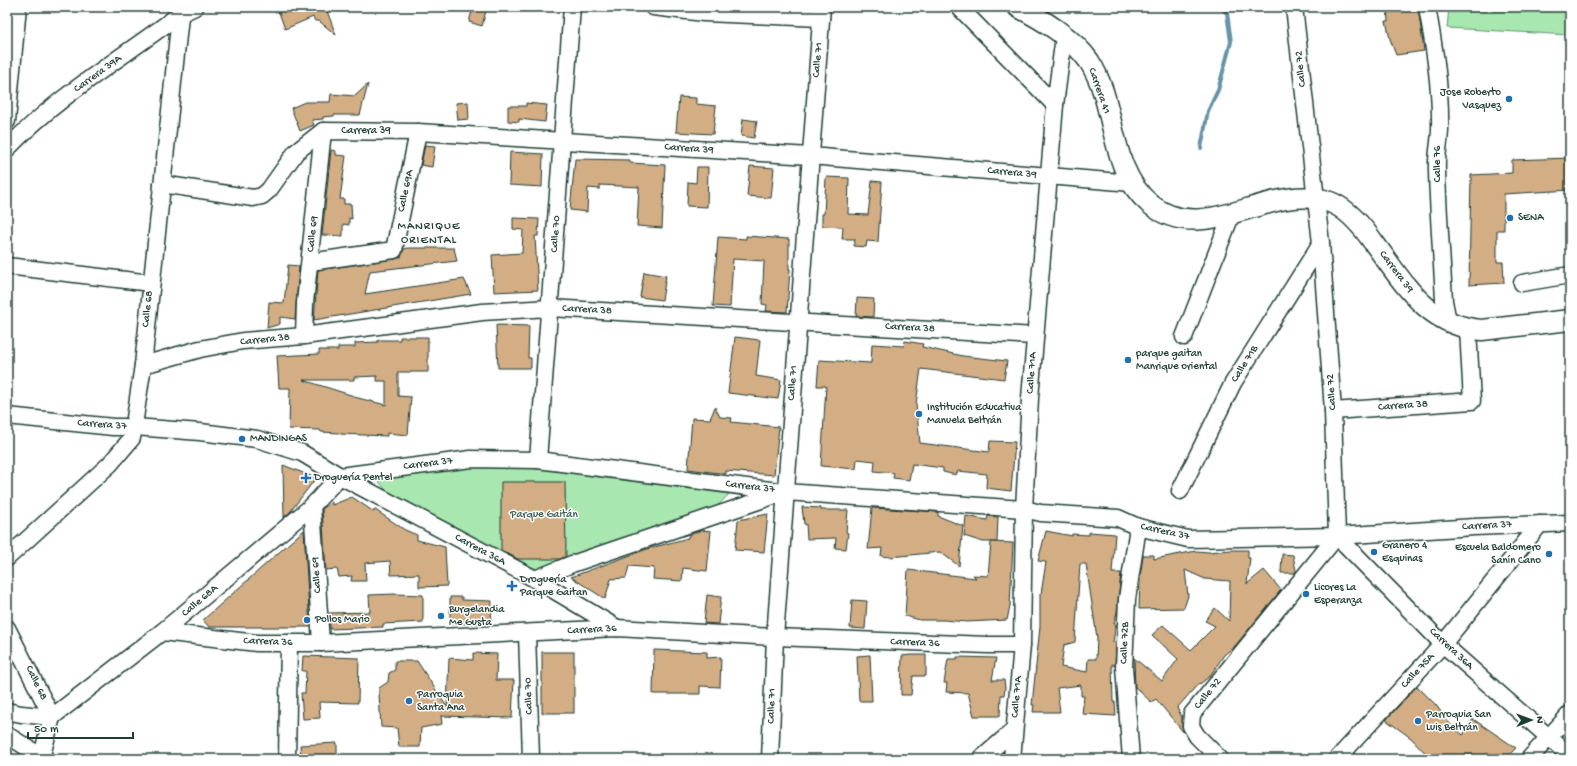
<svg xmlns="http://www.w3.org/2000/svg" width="1577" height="766" font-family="'Gochi Hand',sans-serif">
<rect width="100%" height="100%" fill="#fff"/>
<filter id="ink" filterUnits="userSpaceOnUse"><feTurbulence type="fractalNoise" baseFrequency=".025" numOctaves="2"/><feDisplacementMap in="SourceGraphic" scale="8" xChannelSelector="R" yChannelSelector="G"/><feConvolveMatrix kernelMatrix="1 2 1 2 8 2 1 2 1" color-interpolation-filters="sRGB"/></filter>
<g filter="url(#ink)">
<g fill="#a8e7af" stroke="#649272">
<polygon points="1449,7 1570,7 1570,35 1447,28"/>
<polygon points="498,459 730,493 705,519 535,579 504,552 400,507 375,477"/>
</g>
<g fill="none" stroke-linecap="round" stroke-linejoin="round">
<polyline stroke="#6593a7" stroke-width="4" points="1201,148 1208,111 1218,90 1231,42 1227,13 1221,7"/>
</g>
<g fill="#d3ad84" stroke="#1f3d34" fill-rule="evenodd">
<polygon points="277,7 336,7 327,11 336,35 319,21 315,21 313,17 285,29"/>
<polygon points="473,7 487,7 482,26 469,22"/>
<polygon points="1387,7 1418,7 1424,51 1396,55 1390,39 1386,21 1388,21"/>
<polygon points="368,84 360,115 334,115 334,116 323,117 323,119 312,120 314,125 300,131 291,108 305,102 330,102 331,94 355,96"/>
<polygon points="679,97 696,98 696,104 716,106 713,134 676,132"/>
<polygon points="468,102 469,119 458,120 456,103"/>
<polygon points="526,103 547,105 545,122 519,119 519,122 508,121 508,106 526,106"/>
<polygon points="743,119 757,121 754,138 741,136"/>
<polygon points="425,145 435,146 432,167 421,165"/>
<polygon points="331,150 336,151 336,155 346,156 340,199 344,199 344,204 351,204 352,219 349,218 349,225 343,224 343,236 322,235"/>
<polygon points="510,152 543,154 542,187 509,185"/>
<polygon points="1570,158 1570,190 1504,194 1504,230 1497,230 1497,262 1503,262 1504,283 1469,285 1471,175 1512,173 1512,160"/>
<polygon points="575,159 630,160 630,163 665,165 662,228 637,226 639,187 600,185 600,189 588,188 587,212 570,210"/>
<polygon points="750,166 774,168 771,198 747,196"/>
<polygon points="697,167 708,167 707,207 687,206 688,182 696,183"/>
<polygon points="826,177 849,178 848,214 868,215 872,181 882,182 878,242 867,241 866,247 854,246 855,239 842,239 843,227 822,226 822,214 824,214"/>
<polygon points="513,218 539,219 538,236 535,236 538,290 494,292 492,255 522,253 523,230 513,229"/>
<polygon points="746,236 789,239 789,269 790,269 787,312 766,311 767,305 762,304 764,261 733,259 730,307 713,306 718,237 746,239"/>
<polygon points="408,248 454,248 457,261 370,271 365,294 464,279 471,294 314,320 318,270 395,259 401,257 404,249"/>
<polygon points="288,265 299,266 295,319 280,317 280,324 267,328 269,302 284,303"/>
<polygon points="644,272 666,276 662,300 640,297"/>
<polygon points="857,298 874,299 873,317 856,316"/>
<polygon points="496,325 529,326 528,358 531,358 531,368 498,368"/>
<path d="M400,337h28v35h-30v24l13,1 -3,38 -21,-2v3l-47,-2 -1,-1 -18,-1 -1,-2 -31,-1 1,-41h-11l-2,-32 42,-2v-4h19v-3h17v-4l23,-1v-2h22zM377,376v5h9v24l-32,-8v-1l-51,-16h51v-3z"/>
<polygon points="735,337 760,340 756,376 781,380 778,399 728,393"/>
<polygon points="905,341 923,344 922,347 963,356 1007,361 1004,379 921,369 916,404 920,443 989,452 990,441 1015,442 1011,491 986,488 987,474 958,471 956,475 943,472 943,468 912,464 909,480 893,478 894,473 874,471 875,461 857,459 856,469 821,466 826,386 817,386 819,360 871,363 872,344 904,346"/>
<polygon points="715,407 720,417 732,418 731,422 779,427 774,475 726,471 726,474 688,469 692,418 710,419"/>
<polygon points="283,465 316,478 290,512 284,517"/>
<polygon points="501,482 565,482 566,556 560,559 518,559 501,550"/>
<polygon points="352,497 374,512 374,509 405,530 417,535 417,540 445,547 447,586 419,587 419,574 391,575 390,561 365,563 366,581 351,581 352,576 339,577 337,569 326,570 322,509 332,502 332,505"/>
<polygon points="802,507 821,508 821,510 848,510 846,532 848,533 846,549 835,548 836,538 807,539 806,524 804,524"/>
<polygon points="872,508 938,512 938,516 963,526 959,566 940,552 890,557 881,556 882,548 868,549"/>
<polygon points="768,514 764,552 735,550 738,520"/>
<polygon points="966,516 987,520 988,516 998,517 997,542 983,542 964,536"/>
<polygon points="304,530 310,627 209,627 203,620"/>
<polygon points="702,530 711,531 707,571 683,568 682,581 653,579 654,568 629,566 626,578 611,579 605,599 571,577 647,549 688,538 689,535"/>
<path d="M1046,531l26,5v-2l17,1v-3l26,2 -3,39h9l-4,39 -3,12h2l-3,18h3l-1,24 -3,-2 1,38h2l1,14 -34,-2 2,-18h-3v-11l-24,3 3,24h-27l1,-7h-2l8,-79v-32h1l5,-32 -8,-1zM1080,564h6l11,74 -1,21h-8l-1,13 -26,-5 3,-22 11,-3z"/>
<polygon points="991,542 1013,543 1010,606 1007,620 967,622 944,620 920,620 905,616 908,570 976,578 973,575 988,576"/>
<polygon points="1231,550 1248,550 1248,558 1250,558 1247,584 1264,570 1281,590 1235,646 1224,655 1210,676 1200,684 1199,683 1177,708 1182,717 1182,726 1184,733 1156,699 1151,702 1135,687 1134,658 1162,681 1178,659 1152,635 1163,625 1191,650 1215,626 1205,621 1215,608 1229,621 1230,581 1205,579 1185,570 1188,596 1184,608 1139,609 1140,578 1143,555 1154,555 1154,559 1196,551 1208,552"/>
<polygon points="1282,554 1293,555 1296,571 1295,573 1281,573"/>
<polygon points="395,594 423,595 423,622 383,624 383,627 330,629 329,613 370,612 369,595"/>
<polygon points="707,595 721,597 718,624 704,623"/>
<polygon points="450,597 462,597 462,600 492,601 491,623 450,624"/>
<polygon points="852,600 867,601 865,629 850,628"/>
<polygon points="654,650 707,652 707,658 721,657 720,687 700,686 700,694 653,694"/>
<rect x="542" y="652" width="32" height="61"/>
<polygon points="473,653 497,654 496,680 514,680 512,718 441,716 442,724 421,728 420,747 399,747 397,728 381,727 379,695 379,688 388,682 389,673 395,670 395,661 417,661 447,707 449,658 473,660"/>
<polygon points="870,655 872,701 859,701 857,656"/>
<polygon points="910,655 926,655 926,676 913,676 911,695 901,695 902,656"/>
<polygon points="303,656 359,658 358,703 319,702 320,718 303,719 301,693 305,693 306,671 302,671"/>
<polygon points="957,657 996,658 992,680 1004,680 1005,688 1004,695 1001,695 1000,716 974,716 968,693 946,692 947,683 944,683 948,659 957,659"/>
<polygon points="1417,686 1436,705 1449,723 1463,735 1473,719 1516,748 1505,759 1431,759 1411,738 1386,720"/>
<polygon points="337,743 337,755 331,755 331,759 301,759 300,745"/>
</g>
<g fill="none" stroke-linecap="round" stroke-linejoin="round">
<g stroke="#1f3d34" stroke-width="19">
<g id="minor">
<polyline points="653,7 704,13 821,18"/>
<polyline points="959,7 1055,105"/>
<path d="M1427,7c7,39 14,81 13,121 0,14 -4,28 -3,42 1,44 5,88 7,131l4,20"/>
<polyline points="7,121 18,7"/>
<path d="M7,149c50,-53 115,-91 173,-135l15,-7"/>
<polyline points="162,184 253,198 262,196 269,190 296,152 323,131 418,132 810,156 1132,183"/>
<polyline points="310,262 394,250 418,132"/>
<polyline points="7,266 151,283"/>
<polyline points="1522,283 1570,275"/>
<polyline points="304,336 305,303 323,131"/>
<polyline points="1184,337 1232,213"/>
<polyline points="143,365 200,349 243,341 304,336 482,312 550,308 1035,336"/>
<polyline points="1333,411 1472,401 1468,329"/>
<polyline points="7,416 113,427 135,427 200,432 257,439 302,453 340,476 535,579 617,628"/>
<polyline points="538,460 572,7"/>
<polyline points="340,476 471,459 538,460 786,492 1024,509 1041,513 1118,518 1138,527 1188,539 1337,536 1474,527 1570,523"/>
<polyline points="1180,491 1233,383 1321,243"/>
<polyline points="312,506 321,643"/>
<polyline points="1337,536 1443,644 1570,756"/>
<polyline points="7,558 110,464 132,438 143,365 181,7"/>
<polyline points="535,579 572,564 782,493"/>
<polyline points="7,628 52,717"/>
<polyline points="162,632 257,643 321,643 617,628 775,637 988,645 1022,645"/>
<polyline points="527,633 531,758"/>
<polyline points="7,711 21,714 52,717"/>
<polyline points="52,717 162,632 312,506 340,476"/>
<polyline points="7,735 42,757"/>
<polyline points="41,759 52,717"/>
<polyline points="287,759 289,643"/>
<polyline points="770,759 775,637 822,7"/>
<polyline points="981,759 1014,730"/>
<polyline points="1012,759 1022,645 1024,509 1030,398 1055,105 1064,36"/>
<polyline points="1131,759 1124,667 1127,599 1138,527"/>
<polyline points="1220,759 1197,736 1191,726 1192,714 1337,536 1333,411 1321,243 1294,7"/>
<polyline points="1337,759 1443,644 1540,524"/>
<polyline points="1529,759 1570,714"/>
</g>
</g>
<g stroke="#1f3d34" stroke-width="23">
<path id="major" d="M1018,7c25,13 54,30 71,54 29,44 18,107 61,143 55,45 120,-24 180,-2 18,7 33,25 44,41 30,40 53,83 108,87l88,-10"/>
</g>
<use href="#minor" stroke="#fff" stroke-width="16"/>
<use href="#major" stroke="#fff" stroke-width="20"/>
</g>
</g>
<g fill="#1f6fb2" stroke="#fff" stroke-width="1.5">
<circle cx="1509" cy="99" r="4"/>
<circle cx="1510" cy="218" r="4"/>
<circle cx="1128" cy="360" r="4"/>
<circle cx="919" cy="414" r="4"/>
<circle cx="242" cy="439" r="4"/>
<path d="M304 472h4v4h4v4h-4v4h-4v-4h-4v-4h4z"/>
<circle cx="1374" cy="552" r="4"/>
<circle cx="1549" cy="554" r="4"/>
<path d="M510 580h4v4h4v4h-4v4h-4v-4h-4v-4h4z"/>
<circle cx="1306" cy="594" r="4"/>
<circle cx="441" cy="616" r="4"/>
<circle cx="307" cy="620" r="4"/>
<circle cx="409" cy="701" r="4"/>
<circle cx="1418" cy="721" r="4"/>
</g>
<g text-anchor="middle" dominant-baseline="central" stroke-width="3" stroke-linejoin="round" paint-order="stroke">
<g font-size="11" fill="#1f3d34" stroke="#fff">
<text transform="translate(818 60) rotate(-85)">Calle 71</text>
<text transform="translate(1301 69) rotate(-96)">Calle 72</text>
<text transform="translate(98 74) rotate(-36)">Carrera 39A</text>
<text transform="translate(1099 91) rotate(71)">Carrera 41</text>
<text x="366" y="131">Carrera 39</text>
<text transform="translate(689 149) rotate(4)">Carrera 39</text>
<text transform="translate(1438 164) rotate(-90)">Calle 76</text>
<text transform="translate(1012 173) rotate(5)">Carrera 39</text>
<text transform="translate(406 191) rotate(-78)">Calle 69A</text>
<text transform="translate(313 234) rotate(-84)">Calle 69</text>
<text transform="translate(556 234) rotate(-86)">Calle 70</text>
<text transform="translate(1396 272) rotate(53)">Carrera 39</text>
<text transform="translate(148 309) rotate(-84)">Calle 68</text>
<text transform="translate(587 310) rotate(3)">Carrera 38</text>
<text transform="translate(910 328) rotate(3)">Carrera 38</text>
<text transform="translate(265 340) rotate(-6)">Carrera 38</text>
<text transform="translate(1245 364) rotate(-58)">Calle 71B</text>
<text transform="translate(1032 373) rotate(-86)">Calle 71A</text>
<text transform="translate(793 383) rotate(-86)">Calle 71</text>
<text transform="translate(1332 392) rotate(-94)">Calle 72</text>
<text transform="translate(1403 406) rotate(-4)">Carrera 38</text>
<text transform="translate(102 425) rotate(4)">Carrera 37</text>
<text transform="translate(428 464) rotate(-7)">Carrera 37</text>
<text transform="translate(750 487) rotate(7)">Carrera 37</text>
<text transform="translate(1487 526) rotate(-3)">Carrera 37</text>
<text transform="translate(1165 532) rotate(12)">Carrera 37</text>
<text transform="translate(480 550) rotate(28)">Carrera 36A</text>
<text transform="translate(317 575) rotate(-94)">Calle 69</text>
<text transform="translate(200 601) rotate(-40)">Calle 68A</text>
<text transform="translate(592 630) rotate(-3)">Carrera 36</text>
<text transform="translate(268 642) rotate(2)">Carrera 36</text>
<text transform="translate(915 643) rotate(2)">Carrera 36</text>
<text transform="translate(1125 643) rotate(-88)">Calle 72B</text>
<text transform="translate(1451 649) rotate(43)">Carrera 36A</text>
<text transform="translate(1418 671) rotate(-47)">Calle 75A</text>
<text transform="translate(36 683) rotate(64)">Calle 68</text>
<text transform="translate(1208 694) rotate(-51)">Calle 72</text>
<text transform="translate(529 696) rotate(-92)">Calle 70</text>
<text transform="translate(1017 697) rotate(-85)">Calle 71A</text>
<text transform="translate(772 706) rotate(-88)">Calle 71</text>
</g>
<g font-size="11" fill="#1f3d34" stroke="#fff" text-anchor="start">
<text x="1501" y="93" text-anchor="end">Jose Roberto<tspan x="1501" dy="13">Vasquez</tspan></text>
<text x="1518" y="218">SENA</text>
<text x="1136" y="354">parque gaitan<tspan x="1136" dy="13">Manrique oriental</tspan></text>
<text x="927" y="408">Institución Educativa<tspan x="927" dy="13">Manuela Beltrán</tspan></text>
<text x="250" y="439">MANDINGAS</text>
<text x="314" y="478">Droguería Pentel</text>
<text x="1382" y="546">Granero 4<tspan x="1382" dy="13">Esquinas</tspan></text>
<text x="1541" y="548" text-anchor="end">Escuela Baldomero<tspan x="1541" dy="13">Sanín Cano</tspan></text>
<text x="520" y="580">Droguería<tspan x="520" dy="13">Parque Gaitan</tspan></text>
<text x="1314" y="588">Licores La<tspan x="1314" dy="13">Esperanza</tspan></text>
<text x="449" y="610">Burgelandia<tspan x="449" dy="13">Me Gusta</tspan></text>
<text x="315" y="620">Pollos Mario</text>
<text x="417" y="695">Parroquia<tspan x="417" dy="13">Santa Ana</tspan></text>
<text x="1426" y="715">Parroquia San<tspan x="1426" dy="13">Luis Beltrán</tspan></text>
</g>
<g font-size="11" fill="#3a5f4d" stroke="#fff">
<text x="544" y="515">Parque Gaitán</text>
</g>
<g font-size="12" letter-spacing="1" fill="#1f3d34" stroke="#fff">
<text x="429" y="227">MANRIQUE<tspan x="429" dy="14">ORIENTAL</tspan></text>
</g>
</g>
<rect width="1577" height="766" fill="none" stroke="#fff" stroke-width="24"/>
<rect x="12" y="12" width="1553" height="742" fill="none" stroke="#1f3d34" stroke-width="1.5" filter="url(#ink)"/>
<g transform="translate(1531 720) rotate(89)" stroke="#ffffff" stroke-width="3" paint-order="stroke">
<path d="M0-3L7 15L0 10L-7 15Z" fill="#1f3d34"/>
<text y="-6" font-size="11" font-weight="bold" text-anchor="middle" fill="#1f3d34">N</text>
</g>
<path d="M28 732v6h105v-6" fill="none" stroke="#1f3d34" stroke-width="2"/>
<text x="34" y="732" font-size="12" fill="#1f3d34" stroke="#ffffff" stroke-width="3" paint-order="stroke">50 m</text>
</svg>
